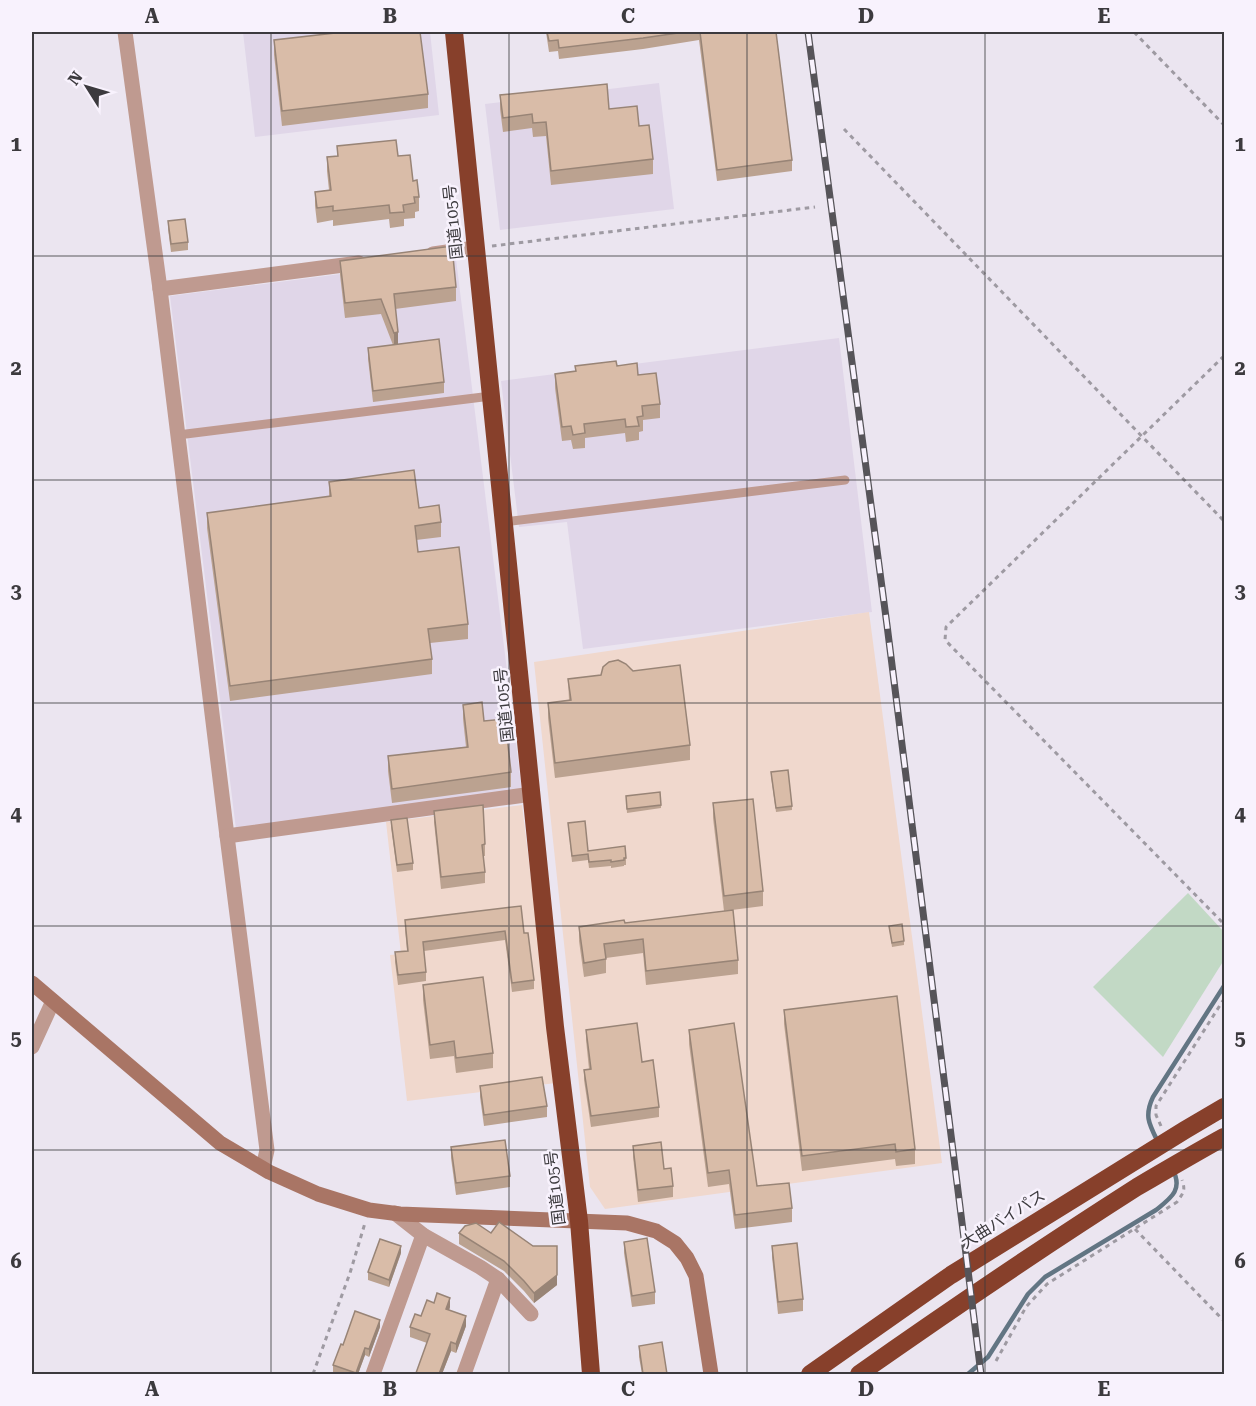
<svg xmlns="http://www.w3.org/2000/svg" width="1256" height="1406" font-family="'Roboto Serif','Noto Sans JP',serif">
<rect width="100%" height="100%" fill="#ebe5f0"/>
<g fill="#e0d6e8">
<polygon points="243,32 430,32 439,115 255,137"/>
<polygon points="659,83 674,209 500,230 485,104"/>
<polygon points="456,259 522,792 236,829 170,296"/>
<polygon points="839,338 872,612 583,649 567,522 519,527 501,381"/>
</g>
<g fill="#f0d8cd">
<polygon points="869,612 942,1163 605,1209 590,1187 534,662"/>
<polygon points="522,805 556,1083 407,1101 390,955 401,954 386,822"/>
</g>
<polygon fill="#c2d9c5" points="1188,893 1224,932 1224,960 1163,1057 1093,987"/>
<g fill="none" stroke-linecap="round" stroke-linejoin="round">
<g stroke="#627583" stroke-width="4.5">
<path d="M1158,1142c-9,-18 -14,-26 -5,-45l71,-111"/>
<path d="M968,1374l20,-17 40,-63 17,-17 111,-67c15,-12 27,-20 17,-40"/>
</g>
<g stroke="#9e9aa2" stroke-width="3" stroke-dasharray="4.5 4.5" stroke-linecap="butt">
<polyline points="1134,32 1224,125"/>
<polyline points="844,129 1224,521"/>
<polyline points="492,246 815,207"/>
<polyline points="1224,356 946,627 945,640 1224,924"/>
<polyline points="1161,1126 1156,1115 1156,1106 1224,999"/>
<polyline points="1135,1229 1224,1321"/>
<path d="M996,1361l30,-54 21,-23 130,-82c6,-9 9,-11 5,-22"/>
<polyline points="313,1374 350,1273 365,1223"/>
</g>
<g stroke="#bf9a90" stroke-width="9">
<polyline points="178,435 491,396"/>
<polyline points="504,522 845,480"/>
</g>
<g stroke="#bf9a90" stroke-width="15">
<polyline points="125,32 160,289 227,836 267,1150 263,1168"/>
<polyline points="433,254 475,248"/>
<polyline points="160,289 359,263"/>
<polyline points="227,836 532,794"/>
<polyline points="32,1047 53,1001"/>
<polyline points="395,1213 423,1235 480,1267 498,1279 531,1314"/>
<polyline points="373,1374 423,1235"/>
<polyline points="464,1374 498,1279"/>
</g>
<polyline stroke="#a97565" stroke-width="15" points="32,983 220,1143 269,1172 318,1194 369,1210 400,1214 627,1223 656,1231 675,1243 687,1258 696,1276 711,1374"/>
<g stroke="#87402b" stroke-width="18">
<polyline points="454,32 555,1027 579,1221 591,1374"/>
<polyline points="810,1374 951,1275 1185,1130 1224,1107"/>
<path d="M859,1374c91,-64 184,-127 278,-187 29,-17 58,-34 87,-50"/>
</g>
<g stroke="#565459" stroke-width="7">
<polyline id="rail" points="808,32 887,625 981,1374"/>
</g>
<use href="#rail" stroke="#f8f2fd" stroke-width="4.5" stroke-dasharray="14" stroke-linecap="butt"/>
</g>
<g fill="#bba290">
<polygon points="546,32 776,32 792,160 792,171 717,181 699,40 643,49 559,59 558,51 549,52"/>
<polygon points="390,33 428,94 428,108 282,126 274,55 274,40"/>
<polygon points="500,95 609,109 639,126 653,159 653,174 551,185 546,136 533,137 532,128 503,132 500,109"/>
<polygon points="337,146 398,156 413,181 419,197 419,211 415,212 415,218 404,219 404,226 390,228 389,219 333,226 333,220 317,223 315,206 315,192 329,190 327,171 327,157 337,156"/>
<polygon points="168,221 188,242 188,250 171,252 168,229"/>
<polygon points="340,261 456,287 456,301 395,309 398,344 444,382 444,393 373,402 368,359 368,348 393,345 381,314 345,318 340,275"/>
<polygon points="575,366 617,366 638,375 660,404 660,418 643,420 643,431 639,432 639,440 626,442 625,433 585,438 585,448 573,449 571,440 562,441 555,388 555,374 575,371"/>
<polygon points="329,482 419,508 441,522 441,537 416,540 418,552 468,624 468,639 430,643 432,659 432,674 230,701 207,528 207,513 329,497"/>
<polygon points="633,671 690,745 690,760 555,778 548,718 548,703 569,700 568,679"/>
<polygon points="463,705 484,721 511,772 511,787 392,803 388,771 388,756 466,747 463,719"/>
<polygon points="771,776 792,806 792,810 776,812"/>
<polygon points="626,800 661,805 661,808 627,813"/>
<polygon points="713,803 763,891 763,906 724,911 713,818"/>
<polygon points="434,811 485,844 485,856 483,856 485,872 485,883 441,889 434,822"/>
<polygon points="391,820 413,863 413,870 397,872 391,827"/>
<polygon points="568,823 588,851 626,858 626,865 624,865 624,866 611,868 611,866 589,868 588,860 572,862"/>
<polygon points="405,920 524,933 534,980 534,989 512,992 505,940 424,951 426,972 426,981 398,985 395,962 395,952 407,951 405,929"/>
<polygon points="625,923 738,960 738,974 646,985 643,953 606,958 606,973 584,977 579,941 579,927"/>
<polygon points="889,926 904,941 904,945 892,947"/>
<polygon points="423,985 493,1053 493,1068 456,1073 454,1056 430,1059 423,1000"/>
<polygon points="784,1010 915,1149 915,1164 896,1166 895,1159 802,1171 784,1024"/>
<polygon points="586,1030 642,1062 659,1107 659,1117 591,1127 584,1080 584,1070 589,1069 586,1040"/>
<polygon points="689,1030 757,1186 792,1208 792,1222 735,1229 729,1184 708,1187 689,1044"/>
<polygon points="480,1086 547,1106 547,1117 484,1126 480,1097"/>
<polygon points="633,1146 664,1169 673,1186 673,1197 638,1202 633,1157"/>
<polygon points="451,1147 510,1176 510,1187 456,1195 451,1158"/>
<polygon points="459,1233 557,1285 534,1303 524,1291 504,1271 459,1244"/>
<polygon points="624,1242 655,1292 655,1304 632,1307 624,1253"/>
<polygon points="772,1246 803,1299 803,1311 778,1314 772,1257"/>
<polygon points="401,1253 389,1287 368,1280 368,1272"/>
<polygon points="450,1307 449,1310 466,1326 456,1353 451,1351 442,1374 416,1374 427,1343 410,1337 410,1327 421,1316"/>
<polygon points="380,1327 369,1357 365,1355 358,1374 339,1374 333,1372 333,1365 343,1345"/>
<polygon points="639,1346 667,1374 642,1374 639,1357"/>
</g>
<g fill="#988476">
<polygon points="398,332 398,347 394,348 394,333"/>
<polygon points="401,1246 401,1253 389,1287 389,1280"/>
<polygon points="557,1246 557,1285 534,1303 534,1293"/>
<polygon points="450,1298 450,1307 446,1319 446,1309"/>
<polygon points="466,1316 466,1326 456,1353 456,1344"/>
<polygon points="380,1320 380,1327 369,1357 369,1349"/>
<polygon points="451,1342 451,1351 442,1374 439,1374"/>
<polygon points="365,1348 365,1355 358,1374 356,1374"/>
</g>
<g fill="#d9bca8" stroke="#988476" stroke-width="1.5">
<polygon points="344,32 390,32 390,33 405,32 420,32 428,94 282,111 274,40"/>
<polygon points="547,32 685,32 643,38 559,48 558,40 549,41"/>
<polygon points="700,32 776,32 792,160 717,170"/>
<polygon points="607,84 609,109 637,106 639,126 649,125 653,159 551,171 546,122 533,123 532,114 503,118 500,95"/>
<polygon points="396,140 398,156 410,155 413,181 417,180 419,197 414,197 415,203 403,205 404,212 390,213 389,205 333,211 333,206 317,208 315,192 331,190 327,157 338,156 337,146"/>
<polygon points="185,219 188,242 171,244 168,221"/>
<polygon points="452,246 456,287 394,294 398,332 394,333 381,299 345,303 340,261"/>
<polygon points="439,339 444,382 373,391 368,348"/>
<polygon points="616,361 617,366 637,363 638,375 656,373 660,404 642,406 643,416 637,417 639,426 626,427 625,419 584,424 585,433 573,435 571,426 562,427 555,374 576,371 575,366"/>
<polygon points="414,470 419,508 439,505 441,522 415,526 418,552 459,547 468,624 428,629 432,659 230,686 207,513 331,496 329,482"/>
<polygon points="618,660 626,664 633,671 680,665 690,745 555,763 548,703 571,700 568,679 601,675 603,667 609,662"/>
<polygon points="482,702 484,721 505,719 511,772 392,789 388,756 468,747 463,705"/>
<polygon points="788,770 792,806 776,808 771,772"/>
<polygon points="660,792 661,805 627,809 626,796"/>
<polygon points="753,799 763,891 724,896 713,803"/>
<polygon points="483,805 485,844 482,845 485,872 441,877 434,811"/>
<polygon points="407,818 413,863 397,865 391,820"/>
<polygon points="585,821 588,851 625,846 626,858 624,858 624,860 611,862 611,860 589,862 588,854 572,856 568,823"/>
<polygon points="521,906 524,933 528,933 534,980 512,983 505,931 423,942 426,972 398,975 395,952 408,951 405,920"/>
<polygon points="733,910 738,960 646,971 643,939 604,944 606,959 584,963 579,927 624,920 625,923"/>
<polygon points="902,924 904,941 892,943 889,926"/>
<polygon points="483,977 493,1053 456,1058 454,1041 430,1045 423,985"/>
<polygon points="897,996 915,1149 896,1152 895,1144 802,1156 784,1010"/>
<polygon points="637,1023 642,1062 653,1060 659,1107 591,1116 584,1070 591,1069 586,1030"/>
<polygon points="734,1023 757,1186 789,1183 792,1208 735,1215 729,1170 708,1173 689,1030"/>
<polygon points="542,1077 547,1106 484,1115 480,1086"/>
<polygon points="505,1140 510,1176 456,1183 451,1147"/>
<polygon points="661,1142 664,1169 671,1168 673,1186 638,1190 633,1146"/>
<polygon points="499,1222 533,1246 557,1246 557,1275 534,1293 524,1281 504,1261 459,1233 465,1226 476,1223 491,1233"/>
<polygon points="647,1238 655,1292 632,1296 624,1242"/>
<polygon points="380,1239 401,1246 389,1280 368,1272"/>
<polygon points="797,1243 803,1299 778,1302 772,1246"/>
<polygon points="437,1293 450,1298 446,1309 466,1316 456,1344 451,1342 439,1374 419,1374 416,1373 430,1334 410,1327 415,1314 421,1316 427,1300 434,1303"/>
<polygon points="355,1311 380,1320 369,1349 365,1348 356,1373 333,1365 341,1344 343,1345"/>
<polygon points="662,1342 667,1374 643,1374 639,1346"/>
</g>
<path fill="none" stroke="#3c3a3e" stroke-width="1.5" stroke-opacity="0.55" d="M271,32v1342M509,32v1342M747,32v1342M985,32v1342M32,256h1192M32,480h1192M32,703h1192M32,926h1192M32,1150h1192"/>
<g text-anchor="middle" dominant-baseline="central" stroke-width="5" stroke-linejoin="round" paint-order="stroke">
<g font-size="16" fill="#3c3a3e" stroke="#f8f2fd">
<text transform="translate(453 222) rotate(-96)">国道105号</text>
<text transform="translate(504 705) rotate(-96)">国道105号</text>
<text transform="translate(555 1188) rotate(-97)">国道105号</text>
<text transform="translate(1003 1219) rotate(-32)">大曲バイパス</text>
</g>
</g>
<rect width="1256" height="1406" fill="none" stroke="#f8f2fd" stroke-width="66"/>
<g transform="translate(87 87) rotate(307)" stroke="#f8f2fd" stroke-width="4.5" paint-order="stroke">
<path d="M0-4.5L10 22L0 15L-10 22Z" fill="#3c3a3e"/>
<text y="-9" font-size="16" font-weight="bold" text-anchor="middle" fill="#3c3a3e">N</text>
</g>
<rect x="33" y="33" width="1190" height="1340" fill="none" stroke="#3c3a3e" stroke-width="2"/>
<g font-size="20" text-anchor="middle" font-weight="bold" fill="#3c3a3e">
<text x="152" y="23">A</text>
<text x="390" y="23">B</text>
<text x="628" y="23">C</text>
<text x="866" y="23">D</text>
<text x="1104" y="23">E</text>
<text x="16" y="151">1</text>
<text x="1240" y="151">1</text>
<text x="16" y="375">2</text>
<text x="1240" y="375">2</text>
<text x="16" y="598">3</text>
<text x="1240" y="598">3</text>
<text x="16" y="821">4</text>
<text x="1240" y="821">4</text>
<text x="16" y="1045">5</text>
<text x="1240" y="1045">5</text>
<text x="16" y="1268">6</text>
<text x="1240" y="1268">6</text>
<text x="152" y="1396">A</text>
<text x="390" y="1396">B</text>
<text x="628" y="1396">C</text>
<text x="866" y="1396">D</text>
<text x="1104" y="1396">E</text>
</g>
</svg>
